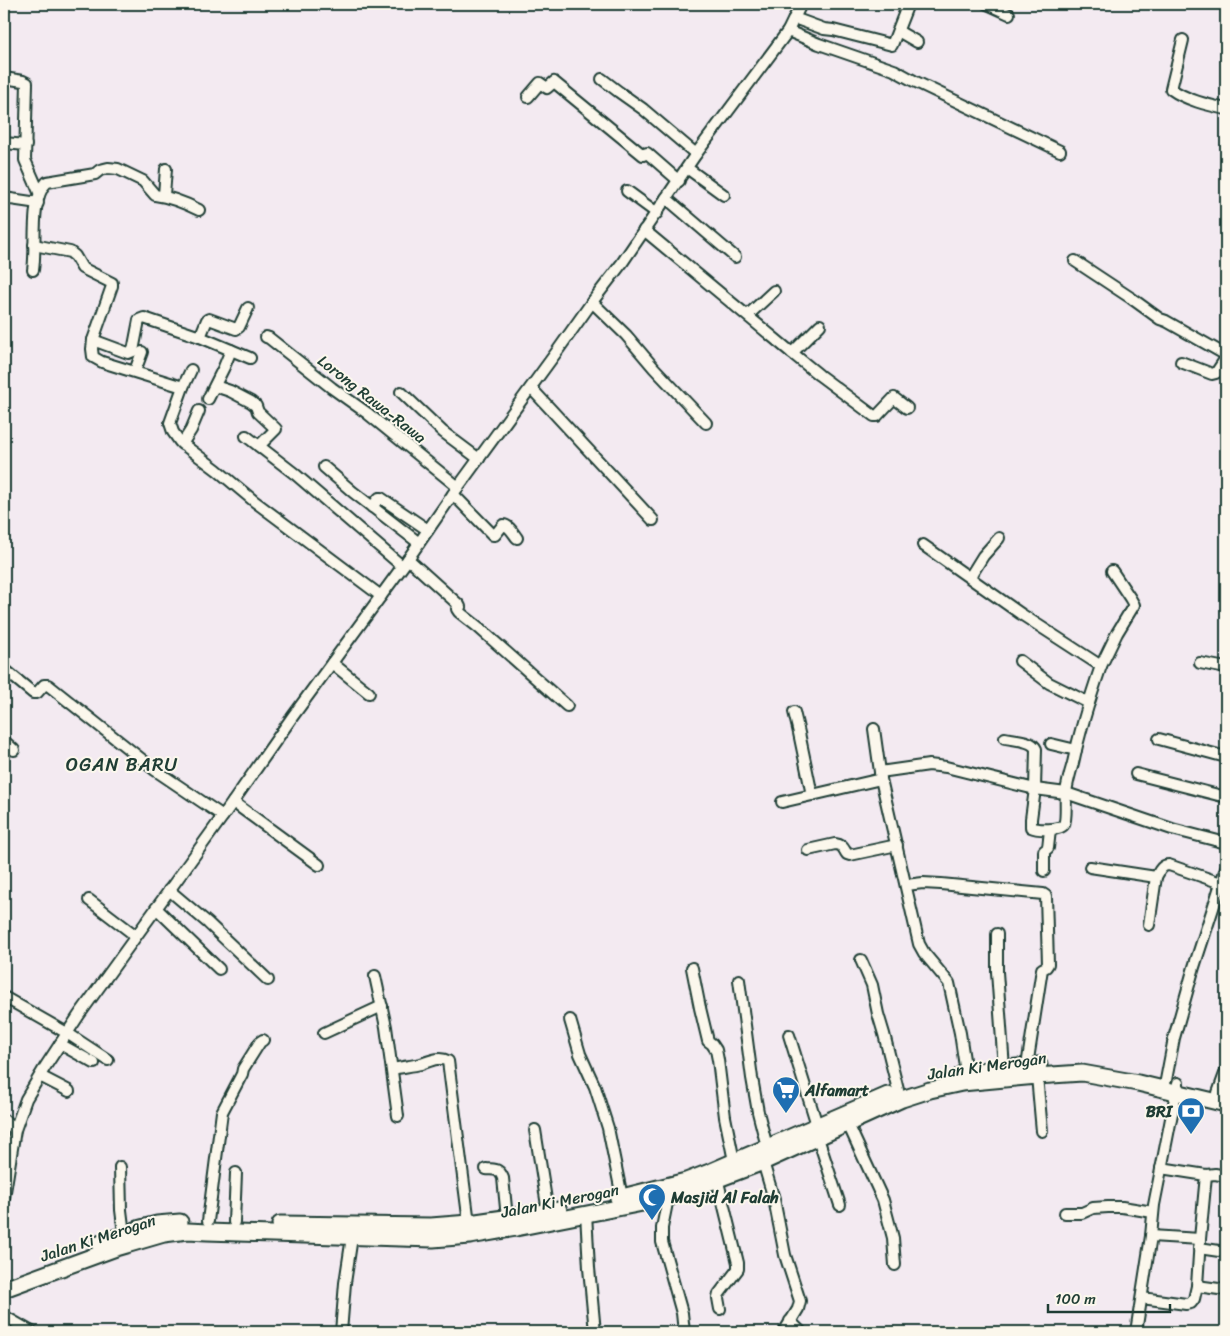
<svg xmlns="http://www.w3.org/2000/svg" width="1230" height="1336" font-family="Sriracha,sans-serif">
<rect width="100%" height="100%" fill="#f3eaf1"/>
<filter id="ink" filterUnits="userSpaceOnUse"><feTurbulence type="fractalNoise" baseFrequency=".02" numOctaves="2"/><feDisplacementMap in="SourceGraphic" scale="10" xChannelSelector="R" yChannelSelector="G"/><feConvolveMatrix kernelMatrix="1 2 1 2 8 2 1 2 1" color-interpolation-filters="sRGB"/></filter>
<g filter="url(#ink)">
<g fill="none" stroke-linecap="round" stroke-linejoin="round">
<g stroke="#1f3d34" stroke-width="14">
<g id="minor">
<polyline points="987,4 1009,14"/>
<polyline points="794,18 824,29 833,30 892,45 908,4"/>
<polyline points="788,31 819,44 894,70 914,81 1060,151"/>
<polyline points="898,31 917,42"/>
<path d="M1183,40l-12,49c15,11 37,16 55,20"/>
<polyline points="4,78 23,81 27,83 25,160 39,192"/>
<polyline points="602,79 619,92 643,109 696,154"/>
<polyline points="528,97 540,83 547,88 554,82 643,155 647,153 679,181"/>
<polyline points="4,143 26,145"/>
<polyline points="687,168 724,195"/>
<polyline points="627,191 657,213"/>
<polyline points="164,195 166,169"/>
<polyline points="4,198 38,203"/>
<polyline points="666,198 735,257"/>
<polyline points="644,230 792,353 820,325"/>
<polyline points="34,245 70,252 75,256 82,268 112,283 112,286 93,340 92,349 93,357 102,362 183,387 170,423 173,432 180,442 217,470 254,501 381,596"/>
<polyline points="1075,261 1131,298 1160,319 1166,321 1226,355"/>
<path d="M33,270c4,-23 -4,-71 14,-88l48,-8 5,-4 8,-2 10,1 25,12 12,14c15,2 30,8 44,15"/>
<polyline points="592,302 626,335 654,368 706,423"/>
<polyline points="748,315 774,291"/>
<polyline points="200,337 207,320 209,319 236,329 239,327 248,308"/>
<polyline points="266,337 269,338 332,388 367,413 458,487"/>
<polyline points="93,340 128,353 133,351 139,320 144,318 200,337 250,358"/>
<polyline points="792,353 819,375 874,416 877,416 894,398 907,408"/>
<polyline points="1181,362 1212,374 1216,373 1226,358"/>
<polyline points="135,371 142,352"/>
<polyline points="215,386 230,391 251,402 256,406 258,412 276,429 259,446"/>
<polyline points="183,387 191,370"/>
<polyline points="531,388 653,520"/>
<polyline points="401,392 443,432 479,459"/>
<polyline points="208,399 224,367 231,350"/>
<polyline points="246,436 295,474 402,566"/>
<polyline points="182,444 191,430 199,411"/>
<polyline points="324,467 353,492 419,543"/>
<path d="M453,494l40,41h2l8,-10c6,0 10,8 14,13"/>
<polyline points="372,507 379,498 381,498 428,530"/>
<path d="M923,545l98,69 80,52c-11,32 -21,64 -28,97 -3,10 -6,20 -7,30 -1,7 1,26 -2,31 -3,7 -27,6 -33,3v-8l4,-30 1,-40c-4,-9 -21,-9 -31,-11"/>
<polyline points="408,559 459,605 460,607 457,609 459,612 478,627 567,706"/>
<polyline points="970,577 983,556 999,538"/>
<polyline points="1020,661 1049,683 1089,703"/>
<polyline points="332,663 369,693"/>
<polyline points="1200,663 1226,668"/>
<polyline points="1101,666 1117,633 1134,605 1130,598 1112,571"/>
<polyline points="4,669 33,693 37,693 44,685 48,685 155,770 223,816"/>
<polyline points="794,712 799,733 812,795"/>
<polyline points="874,729 881,779 919,944 924,953 949,983 960,1033 966,1073"/>
<polyline points="1159,739 1226,757"/>
<polyline points="4,741 14,750"/>
<polyline points="1051,744 1076,750"/>
<polyline points="880,772 929,765 946,767 1035,789 1066,793 1172,829 1226,843"/>
<polyline points="1136,774 1226,797"/>
<polyline points="233,802 319,865"/>
<polyline points="782,802 881,779"/>
<path d="M808,850l27,-6c8,1 8,4 12,10l3,1 47,-10"/>
<path d="M1090,867l66,10c3,-5 5,-12 13,-12l52,18"/>
<polyline points="1044,871 1044,851 1048,848 1050,830"/>
<polyline points="906,885 923,883 941,884 1043,894 1046,896 1048,964 1046,967 1042,969 1027,1066"/>
<polyline points="169,890 208,923 268,980"/>
<polyline points="89,900 136,936"/>
<polyline points="156,908 219,969"/>
<polyline points="1149,925 1156,877"/>
<polyline points="997,934 997,972 1004,1068"/>
<polyline points="861,960 872,985 878,1014 884,1034 898,1090"/>
<polyline points="692,968 700,1008 708,1041 712,1044 716,1050 718,1060 725,1117 734,1161"/>
<polyline points="375,976 386,1027 398,1116"/>
<polyline points="739,980 752,1078 758,1112 767,1147"/>
<polyline points="4,997 67,1033 108,1060"/>
<polyline points="570,1020 580,1054 595,1087 608,1128 622,1197"/>
<polyline points="324,1033 382,1006"/>
<polyline points="789,1035 817,1125"/>
<polyline points="60,1044 94,1063"/>
<path d="M392,1069c10,-2 19,-3 29,-5 9,-3 18,-8 27,-3l21,162"/>
<polyline points="40,1076 69,1091"/>
<polyline points="1037,1076 1042,1131"/>
<polyline points="1166,1080 1174,1038 1194,967 1226,868"/>
<polyline points="1218,1093 1226,1071"/>
<polyline points="4,1120 15,1130"/>
<polyline points="848,1124 883,1200 893,1238 895,1265"/>
<polyline points="535,1130 548,1212"/>
<polyline points="818,1138 840,1205"/>
<polyline points="763,1162 774,1199 785,1255 800,1301 798,1309 784,1332"/>
<polyline points="120,1167 121,1210 124,1234"/>
<path d="M486,1169c9,1 13,-1 17,9l4,40"/>
<polyline points="1206,1175 1215,1174 1226,1176"/>
<polyline points="717,1178 738,1263 738,1269 719,1294 718,1298 720,1309"/>
<polyline points="4,1198 15,1130 26,1099 45,1067 79,1015 223,816 293,716 408,559 453,494 558,350 592,302 622,263 696,154 788,31 801,4"/>
<polyline points="668,1198 662,1228 662,1242 682,1313 684,1332"/>
<polyline points="586,1213 589,1268 595,1332"/>
<polyline points="1065,1213 1082,1213 1093,1208 1108,1207 1122,1207 1153,1212"/>
<polyline points="208,1221 222,1112 242,1074 243,1069 260,1042 263,1040"/>
<polyline points="234,1222 236,1173"/>
<polyline points="1151,1236 1200,1239"/>
<polyline points="1199,1248 1226,1252"/>
<polyline points="1197,1286 1226,1290"/>
<polyline points="1142,1298 1186,1304 1191,1303 1194,1299 1197,1286 1200,1239 1206,1175 1161,1168"/>
<polyline points="4,1316 32,1332"/>
<polyline points="790,1321 801,1332"/>
<polyline points="341,1332 345,1283 352,1237"/>
<polyline points="1136,1332 1151,1236 1154,1205 1178,1083"/>
</g>
</g>
<g stroke="#1f3d34" stroke-width="19">
<g id="highway">
<polyline points="962,1074 986,1070 1039,1065"/>
<polyline points="618,1198 686,1181 712,1171 888,1095"/>
<polyline points="280,1224 431,1226 469,1223 559,1210"/>
<polyline points="99,1244 141,1228 157,1224 180,1222"/>
<polyline points="4,1289 116,1248 164,1234 188,1231 207,1232 433,1239 470,1236 516,1228 668,1198 763,1162 902,1099 930,1090 962,1083 1037,1076 1082,1073 1138,1083 1226,1104"/>
</g>
</g>
<use href="#minor" stroke="#fbf7ec" stroke-width="10"/>
<use href="#highway" stroke="#fbf7ec" stroke-width="15"/>
</g>
</g>
<defs>
<g id="supermarket-pin" transform="scale(1.4375)"><path d="M0 17L-7.5 6A9.5 9.5 0 1 1 7.5 6Z" fill="#1f6fb2" stroke="#fbf7ec"/><path d="M-6-5.5h2.5l.6 2H6L4.5 2H-2.5L-4.4-4H-6ZM-1.5 3.2a1.3 1.3 0 1 0 .1 0ZM3 3.2a1.3 1.3 0 1 0 .1 0Z" fill="#fff"/></g>
<g id="bank-pin" transform="scale(1.4375)"><path d="M0 17L-7.5 6A9.5 9.5 0 1 1 7.5 6Z" fill="#1f6fb2" stroke="#fbf7ec"/><path d="M-6-4H6V4H-6ZM0-2.3a2.3 2.3 0 1 0 0 4.6a2.3 2.3 0 1 0 0-4.6Z" fill="#fff"/></g>
<g id="mosque-pin" transform="scale(1.4375)"><path d="M0 17L-7.5 6A9.5 9.5 0 1 1 7.5 6Z" fill="#1f6fb2" stroke="#fbf7ec"/><path d="M3.5-4.9A6 6 0 1 0 3.5 4.9A5 5 0 1 1 3.5-4.9Z" fill="#fff"/></g>
</defs>
<g fill-rule="evenodd">
<use href="#supermarket-pin" x="786" y="1090"/>
<use href="#bank-pin" x="1191" y="1111"/>
<use href="#mosque-pin" x="652" y="1197"/>
</g>
<g text-anchor="middle" dominant-baseline="central" stroke-width="4" stroke-linejoin="round" paint-order="stroke">
<g font-size="16" fill="#1f3d34" stroke="#fbf7ec">
<text transform="translate(372 399) rotate(38)">Lorong Rawa-Rawa</text>
<text transform="translate(987 1066) rotate(-8)">Jalan Ki Merogan</text>
<text transform="translate(560 1201) rotate(-11)">Jalan Ki Merogan</text>
<text transform="translate(98 1238) rotate(-18)">Jalan Ki Merogan</text>
</g>
<g font-size="16" font-weight="bold" fill="#1f3d34" stroke="#fbf7ec" text-anchor="start">
<text x="805" y="1090">Alfamart</text>
<text x="1172" y="1111" text-anchor="end">BRI</text>
<text x="671" y="1197">Masjid Al Falah</text>
</g>
<g font-size="19" letter-spacing="1" fill="#1f3d34" stroke="#fbf7ec">
<text x="122" y="764">OGAN BARU</text>
</g>
</g>
<rect width="1230" height="1336" fill="none" stroke="#fbf7ec" stroke-width="20"/>
<rect x="10" y="10" width="1210" height="1316" fill="none" stroke="#1f3d34" stroke-width="2" filter="url(#ink)"/>
<path d="M1048 1304v8h122v-8" fill="none" stroke="#1f3d34" stroke-width="2.5"/>
<text x="1055" y="1304" font-size="15" fill="#1f3d34" stroke="#fbf7ec" stroke-width="4" paint-order="stroke">100 m</text>
</svg>
